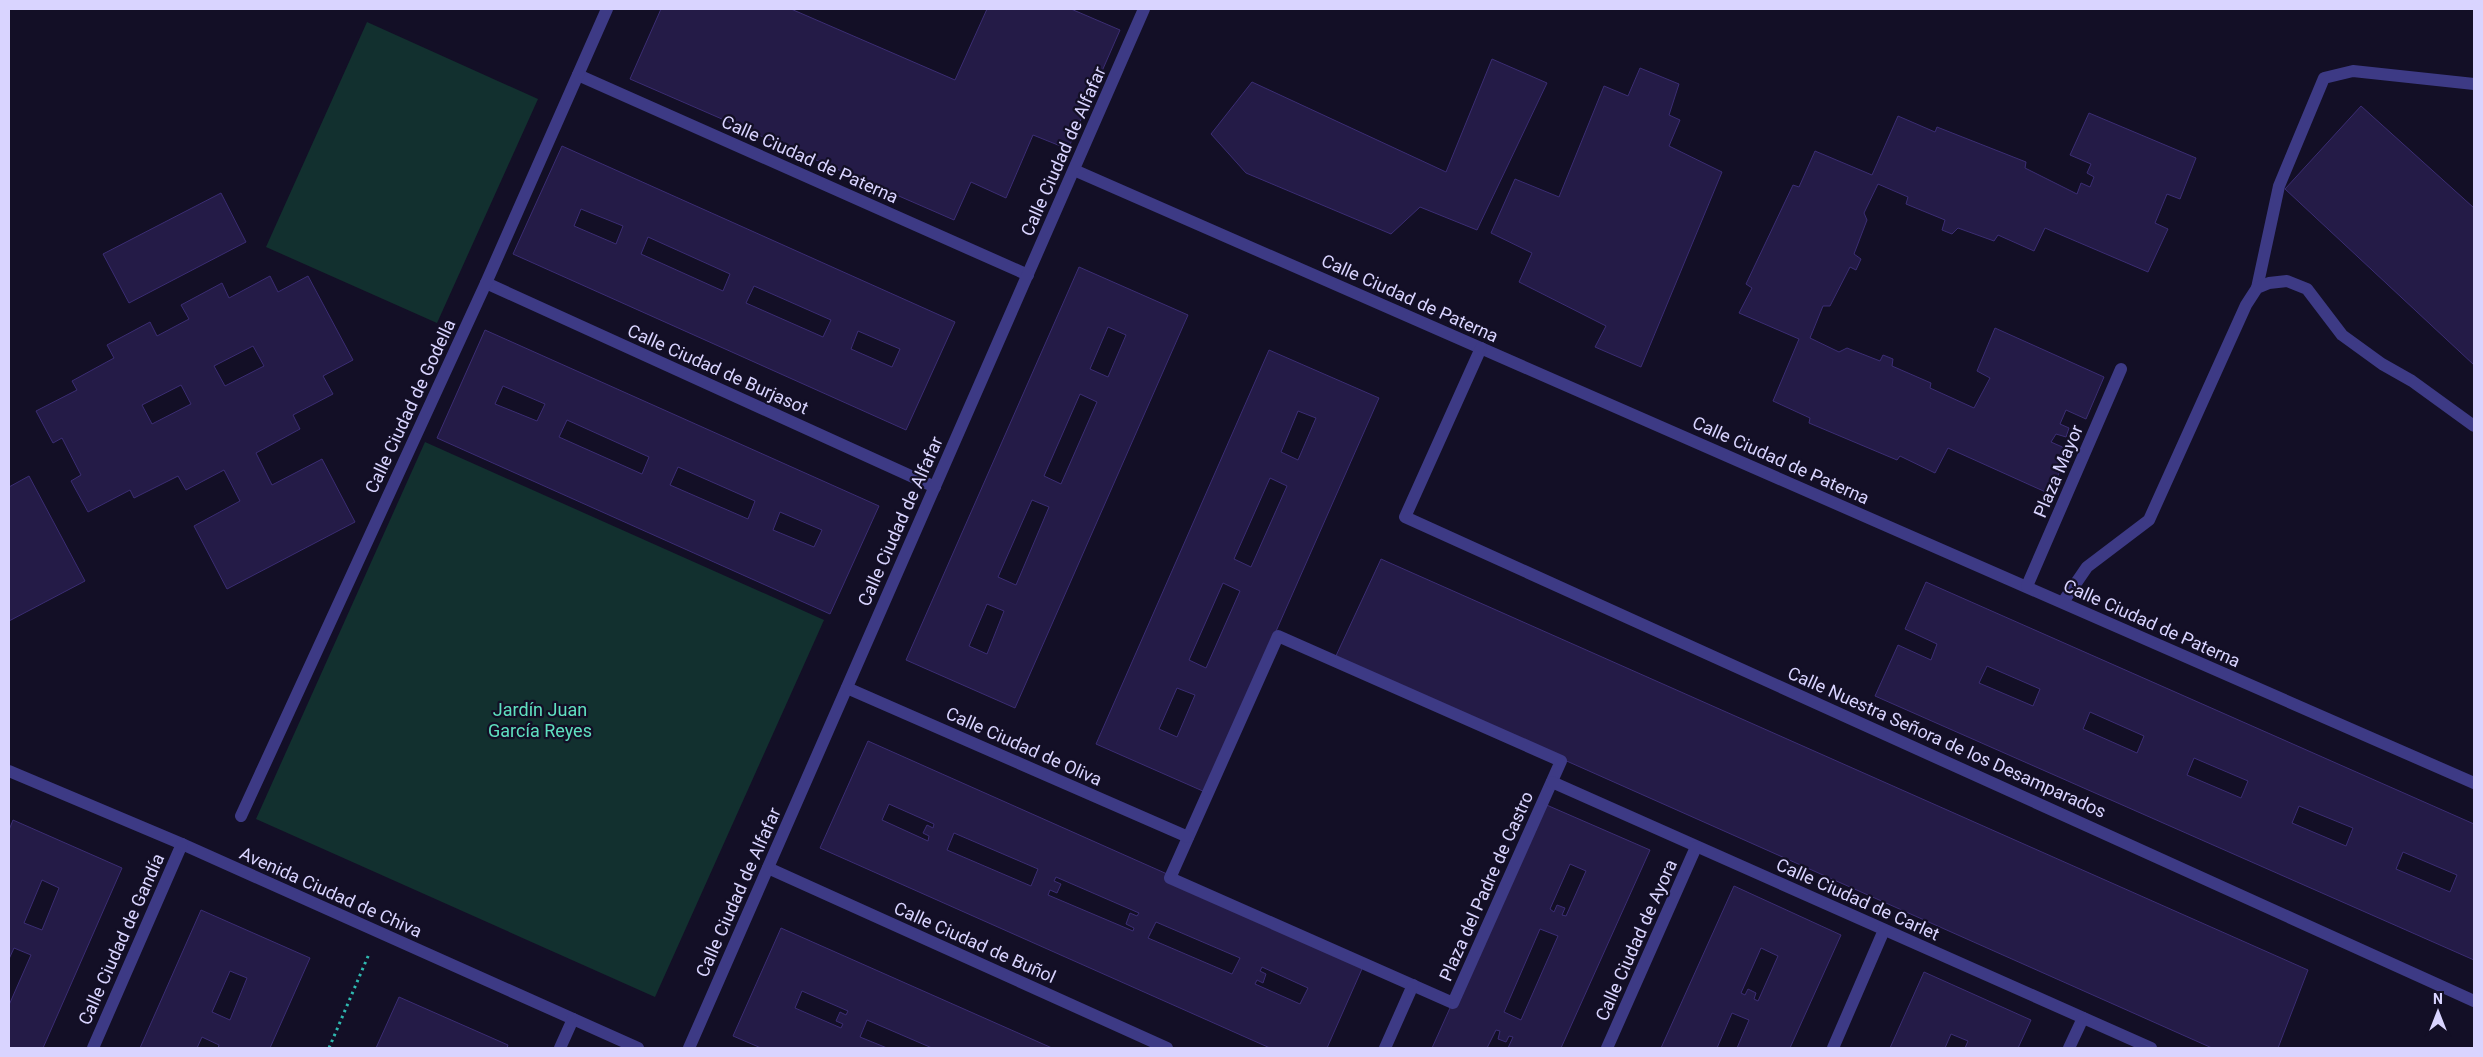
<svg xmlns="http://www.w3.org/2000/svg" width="2483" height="1057" font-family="Roboto,sans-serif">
<rect width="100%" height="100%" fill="#130f26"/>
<g fill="#12302f">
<polygon points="367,22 538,99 437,323 266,247"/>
<polygon points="425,442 824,620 655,997 256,819"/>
</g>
<g fill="#241b47" stroke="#3b2d73" fill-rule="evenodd">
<polygon points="661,9 791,9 955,80 987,9 1071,9 1120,30 1068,149 1033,135 1006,198 971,182 954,220 630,79"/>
<polygon points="1492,59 1547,83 1477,230 1420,207 1391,234 1246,173 1211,134 1252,82 1446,172"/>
<polygon points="1640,68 1679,84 1669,115 1680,120 1669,146 1722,172 1641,367 1595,347 1606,326 1519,282 1532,253 1491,233 1515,179 1559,197 1604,86 1628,96"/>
<polygon points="2361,106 2474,208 2474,365 2285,189"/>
<polygon points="2089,113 2196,158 2180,199 2167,194 2155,223 2168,229 2148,272 2045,228 2034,251 1998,235 1994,241 1958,228 1952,234 1942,230 1945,220 1906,204 1908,197 1878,184 1864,213 1867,220 1854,254 1861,259 1856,270 1850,267 1830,306 1823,306 1810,338 1839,352 1847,348 1880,361 1883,355 1893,359 1892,366 1931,383 1930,388 1974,408 1990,378 1977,371 1995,328 2104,377 2086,419 2066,410 2060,424 2069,428 2066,437 2056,434 2051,442 2069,450 2050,494 1948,448 1935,473 1900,456 1897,460 1809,423 1810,418 1773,401 1799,339 1739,313 1752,288 1746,284 1793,185 1799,187 1815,151 1872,175 1898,116 1935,132 1937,127 2026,162 2025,168 2077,194 2081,183 2090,187 2094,177 2087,173 2091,164 2070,155"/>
<path d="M562,146l393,176 -49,108 -393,-176zM581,209l42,17 -7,18 -42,-18zM648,237l82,37 -7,17 -82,-37zM754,286l77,34 -8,17 -77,-34zM858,331l42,18 -8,18 -41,-18z"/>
<polygon points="221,193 246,242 129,303 103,254"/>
<path d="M1079,267l109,48 -173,393 -109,-48zM1108,327l18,8 -18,42 -18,-8zM1080,394l17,8 -36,82 -17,-8zM1032,500l17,7 -33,78 -18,-8zM987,604l17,7 -17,43 -18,-8z"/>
<path d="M270,276l8,16 30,-16 45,84 -30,16 10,18 -40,21 7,14 -44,24 16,32 50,-26 33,63 -128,67 -33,-63 46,-25 -16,-31 -38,20 -8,-14 -44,22 -4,-8 -42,22 -17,-31 10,-6 -19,-37 -9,5 -17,-32 41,-21 -5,-9 42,-23 -7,-13 43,-23 7,14 32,-17 -8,-14 41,-22 7,15zM253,346l11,20 -39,20 -11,-20zM181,385l10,19 -39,20 -10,-19z"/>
<path d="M485,330l394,176 -49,108 -393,-176zM503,386l42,18 -8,17 -42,-17zM567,420l82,37 -7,17 -83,-37zM678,467l77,34 -7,18 -78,-34zM780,512l42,18 -8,17 -41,-17z"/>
<path d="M1269,350l110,48 -174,394 -109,-48zM1298,411l18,7 -18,42 -17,-8zM1270,478l17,8 -36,81 -17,-8zM1223,583l17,8 -34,77 -17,-8zM1177,688l18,7 -18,42 -18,-8z"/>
<polygon points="29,476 85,581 9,621 9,487"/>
<polygon points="1381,559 2308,970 2278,1048 2212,1048 1335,658"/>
<path d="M1926,582l548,242v136l-599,-264 23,-51 33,15 6,-16 -32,-15zM1987,666l53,23 -7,17 -54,-23zM2090,712l54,24 -7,17 -54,-24zM2194,758l54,23 -7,17 -54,-23zM2299,806l54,22 -7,18 -54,-23zM2403,852l54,23 -7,17 -54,-23z"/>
<path d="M868,741l497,221 -38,86h-57l-450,-200zM889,804l45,20 -1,4 -6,-3 -4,8 6,3 -1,5 -46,-21zM954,833l84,36 -7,17 -84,-36zM1056,877l83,36 -2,3 -7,-3 -4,11 8,4 -1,3 -85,-36 2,-5 7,3 4,-9 -7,-3zM1156,922l84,36 -8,16 -84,-36zM1262,967l46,21 -8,16 -45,-20 2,-4 6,3 3,-9 -6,-3z"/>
<path d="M1542,803l108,47 -89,198h-53l5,-11 -4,-1 -3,6 -8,-3 2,-8 -4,-1 -9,18h-55zM1570,864l16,7 -20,45 -4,-1 3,-7 -8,-3 -3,7 -4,-3zM1540,929l18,7 -37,84 -17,-8z"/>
<path d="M13,820l109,48 -79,180h-34v-43l22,-50 -17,-7 -5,11v-129zM42,880l17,8 -17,42 -18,-7z"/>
<path d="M1734,886l107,49 -51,113h-53l12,-28 -17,-7 -15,35h-56zM1761,948l17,8 -20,45 -4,-2 2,-6 -8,-4 -3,6 -4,-2z"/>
<path d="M201,910l109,48 -40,90h-52l1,-3 -17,-8 -5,11h-57zM230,971l17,7 -17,42 -18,-8z"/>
<path d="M781,928l271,120h-120l-65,-28 -7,17 27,11h-126l-28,-12zM802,991l46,20 -2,4 -6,-3 -4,9 7,3 -2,4 -46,-20z"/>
<polygon points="1924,972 2031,1020 2018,1048 1965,1048 1968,1041 1951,1034 1945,1048 1890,1048"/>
<polygon points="399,997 508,1045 507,1048 376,1048"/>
</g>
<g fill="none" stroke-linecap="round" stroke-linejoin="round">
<polyline stroke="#2fb8b0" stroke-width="3" stroke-dasharray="2.5 4" stroke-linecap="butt" points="329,1048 369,954"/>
<g stroke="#3d3a85" stroke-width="12">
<polyline points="2257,288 2279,186 2324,78 2353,71 2474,84"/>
<polyline points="2063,602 2087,567 2149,520 2246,305 2257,288 2269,283 2287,281 2307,289 2342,335 2382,364 2412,381 2474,426"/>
</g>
<g stroke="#3d3a85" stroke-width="12">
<polyline points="578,75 1028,275"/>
<polyline points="1074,170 2474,783"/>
<polyline points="486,283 935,487"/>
<polyline points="1481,348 1405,517 2474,1001"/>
<polyline points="2027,586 2121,369"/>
<polygon points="1278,636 1561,761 1453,1003 1170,878"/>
<polyline points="847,688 1188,837"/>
<polyline points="9,771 182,844 638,1048"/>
<polyline points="1552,782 2151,1048"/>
<polyline points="241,816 486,283 607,9"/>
<polyline points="768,868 1167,1048"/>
<polyline points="93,1048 182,844"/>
<polyline points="560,1048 573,1019"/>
<polyline points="689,1048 1144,9"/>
<polyline points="1385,1048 1413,985"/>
<polyline points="1607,1048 1696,847"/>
<polyline points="1833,1048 1884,930"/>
<polyline points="2069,1048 2083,1018"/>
</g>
</g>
<g text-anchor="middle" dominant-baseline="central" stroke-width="4.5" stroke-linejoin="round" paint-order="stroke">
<g font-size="18" fill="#d9d4ff" stroke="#130f26">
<text transform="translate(1063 151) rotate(-66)">Calle Ciudad de Alfafar</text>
<text transform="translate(810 159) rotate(24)">Calle Ciudad de Paterna</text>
<text transform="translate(1410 298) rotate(24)">Calle Ciudad de Paterna</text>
<text transform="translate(718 369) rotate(24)">Calle Ciudad de Burjasot</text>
<text transform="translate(410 406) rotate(-65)">Calle Ciudad de Godella</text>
<text transform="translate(1781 460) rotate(24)">Calle Ciudad de Paterna</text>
<text transform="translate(2058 471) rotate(-67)">Plaza Mayor</text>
<text transform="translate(900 521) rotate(-66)">Calle Ciudad de Alfafar</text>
<text transform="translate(2152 623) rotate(24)">Calle Ciudad de Paterna</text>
<text transform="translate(1947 742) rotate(24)">Calle Nuestra Señora de los Desamparados</text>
<text transform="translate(1024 746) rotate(24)">Calle Ciudad de Oliva</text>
<text transform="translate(1486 886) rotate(-66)">Plaza del Padre de Castro</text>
<text transform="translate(331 892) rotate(24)">Avenida Ciudad de Chiva</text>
<text transform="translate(738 892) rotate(-66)">Calle Ciudad de Alfafar</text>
<text transform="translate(1858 899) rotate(24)">Calle Ciudad de Carlet</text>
<text transform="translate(121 939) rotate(-66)">Calle Ciudad de Gandía</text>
<text transform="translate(1636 940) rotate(-66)">Calle Ciudad de Ayora</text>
<text transform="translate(975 942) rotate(24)">Calle Ciudad de Buñol</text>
</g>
<g font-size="18" fill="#5fe0c0" stroke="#130f26">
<text x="540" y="709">Jardín Juan<tspan x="540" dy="21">García Reyes</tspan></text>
</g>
</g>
<rect width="2483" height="1057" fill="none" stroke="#d9d4ff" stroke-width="20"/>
<g transform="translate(2438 1012)" stroke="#130f26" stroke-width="4" paint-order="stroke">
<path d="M0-4L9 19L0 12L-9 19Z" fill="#d9d4ff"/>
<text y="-8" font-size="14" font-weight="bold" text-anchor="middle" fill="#d9d4ff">N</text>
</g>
</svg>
